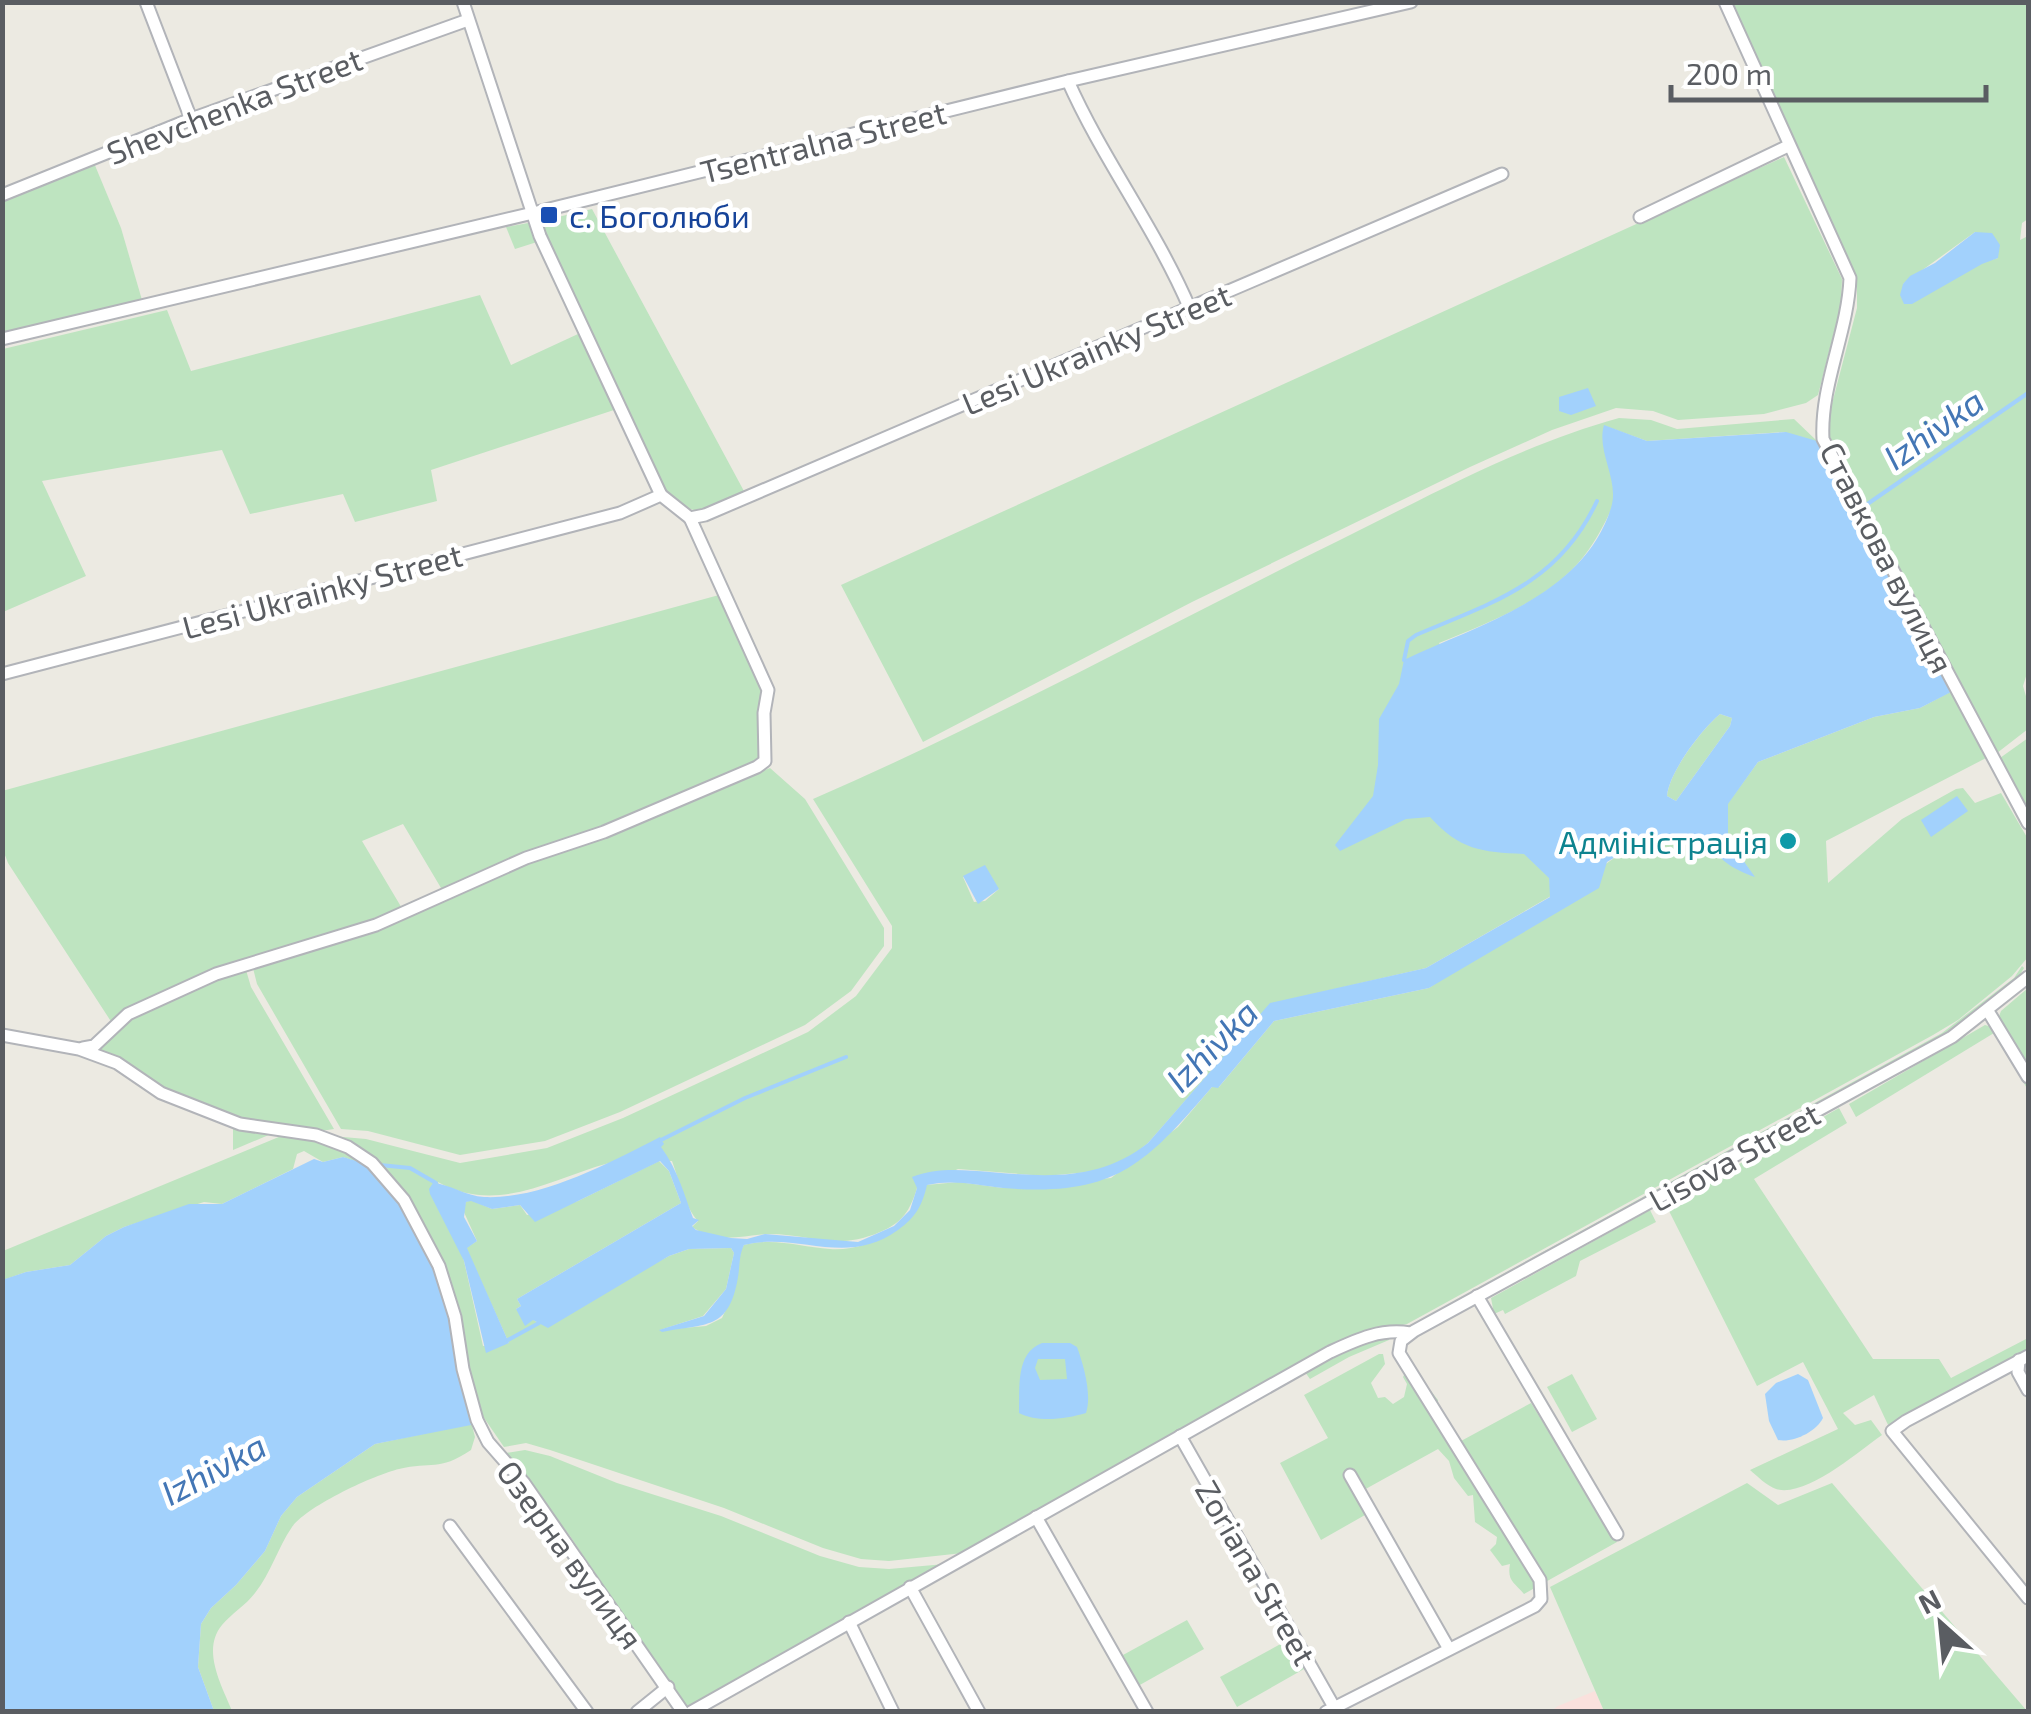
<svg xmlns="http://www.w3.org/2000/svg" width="2031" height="1714" font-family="'Exo 2',sans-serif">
<rect width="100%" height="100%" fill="#eceae2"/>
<polygon fill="#fae1dd" points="1595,1691 1604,1711 1550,1712 1558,1706"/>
<g fill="#bee4c0" fill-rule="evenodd">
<path d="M1732,3h296v216l-6,4 -2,17 8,-4v434l-5,16 5,17v26l-31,24 -167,-316 -2,-18 29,-111v-31zM1975,232l23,26 -95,26z"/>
<polygon points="1784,157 1842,279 1841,305 1818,395 1806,403 1764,414 1678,420 1653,411 1616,408 1552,430 1470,467 1192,602 923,742 841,585"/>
<polygon points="94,163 121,228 142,300 3,333 3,200"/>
<path d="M592,209l153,284c-41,17 -47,30 -83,-3l-118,-257 1,-13z"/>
<polygon points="528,223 537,242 515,249 506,227"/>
<polygon points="480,295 511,365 578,334 614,410 431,470 437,501 355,522 343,494 250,514 222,450 42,481 86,576 3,612 3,349 167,310 191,371"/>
<path d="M1619,418l32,2 26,9 117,-10 23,22 171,316 -162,84 2,42 74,-64 54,-30 7,-1 12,15 26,-10 27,46v118l-16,19 -54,44 -25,15 -526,289 -48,10 -396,219 -74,8 -28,-2 -38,-11 -99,-40 -174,-58 -24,-7 -22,4 -22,-32 -75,-217 -75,-62 34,3 94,24 87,-15 76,-30 185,-86 48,-36 36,-48v-22l-79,-127c180,-78 352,-173 527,-259 91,-45 181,-95 279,-122zM1605,426l42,15 138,-9 167,259 -32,17 -46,9 -116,45 -30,41v36l25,36 -44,-36 -29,-6 -53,16 -198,139 -155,33 -55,66h-7l-34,40 -67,51 -108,10 -45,-6 -32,3c-8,39 -56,67 -96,64 -29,-2 -56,-12 -86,-4l-3,5 -7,42 -12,26 -16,8 -46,4 43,-14 23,-27 8,-36 -3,-5 -42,1 -20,7 -129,68 -24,-15 5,-3 -4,-7 164,-96 -12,-32 -10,-10 -81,40 -51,14 -7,-10 -28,4 -21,-9 -5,2 -3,8 14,31 -11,7 43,95 -26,3 -19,-85 -26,-79c60,33 112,-3 171,-19 19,-5 43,-2 63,-2 7,19 13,46 26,60l-6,6c25,17 46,9 74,7 44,-1 68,18 114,-2 22,-9 30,-21 37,-44l41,-19 87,7 44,-4 37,-11 22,-18 122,-139 156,-36 125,-72 -6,-60 -106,-193c50,-21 110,-42 145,-87 19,-24 30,-54 44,-82zM963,877l36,12 -14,12 -11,1z"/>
<polygon points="719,595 764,690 764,754 755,764 444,893 403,824 362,841 403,910 248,962 112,1023 8,863 3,850 2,791"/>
<path d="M1720,714l12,4 -2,8 -54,75 -9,-5c2,-24 35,-67 53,-82z"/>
<polygon points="2028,738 2028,811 2000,758"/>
<polygon points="770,768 805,799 884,928 884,946 851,991 805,1025 620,1112 545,1141 460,1155 368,1131 341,1129 257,984 253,968 378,929 527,861"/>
<polygon points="2022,966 2024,968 2016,981 1956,1028 1417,1321 1942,1033 2014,978"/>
<path d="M246,970l5,17 83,142c-81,13 -172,-39 -239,-79l35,-33 87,-39z"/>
<polygon points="2028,988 2028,1070 1998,1019 2001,1011"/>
<polygon points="1985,1025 1995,1028 2028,1083 2028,1090 1994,1033 1856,1117 1849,1104"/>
<path d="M1839,1108l8,15 -93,56 119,180h66l12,19 77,-40v13l-139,76 -15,-32 -31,18 12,12 16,-5 11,15c-23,16 -76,63 -106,54 -9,-3 -19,-13 -26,-19l88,-41 -35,-67 -46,24 -91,-181z"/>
<polygon points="233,1125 271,1134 233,1150"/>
<path d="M286,1134c30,2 58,15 83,32l-26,-9 -20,5 -19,-11 -7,3 -4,15 -71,35 -18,-2 -80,25 -18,9 -36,29 -44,7 -23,8v-29z"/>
<polygon points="1650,1210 1656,1222 1580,1261 1576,1276 1505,1314 1503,1310 1494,1314 1491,1298"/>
<polygon points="1389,1337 1389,1340 1349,1357 1310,1379 1305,1372 1360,1343"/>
<path d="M1379,1354h4l2,10 -14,19 7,15 7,-1 8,7 11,-7 3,-13 -4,-7 3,-6 6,-4 26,33v5l23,36 70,-38 86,139 -93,52c-10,-12 -17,-13 -14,-30l-8,2 -12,-16 6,-6 1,-7 -22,-15 -2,-27 -5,1 -14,-18 -5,-17 -11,-12 -76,42 -15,-8 18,32 -44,25 -41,-77 48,-25 -24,-43z"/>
<path d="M457,1368l18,69 -4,13c-33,22 -39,11 -72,19 -25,6 -92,37 -107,58 -14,20 -21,46 -37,66 -9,12 -23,20 -33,32 -21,25 0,61 10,86h-18l-16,-44 3,-43 10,-16 25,-23 29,-34 16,-35 16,-19 78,-53 95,-20 -12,-11z"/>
<polygon points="1572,1374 1597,1419 1572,1432 1547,1387"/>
<polygon points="525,1450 550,1456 617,1483 721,1516 820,1556 859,1567 889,1569 945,1564 686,1709 570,1536 506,1453"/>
<polygon points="1747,1483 1778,1505 1832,1483 2027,1711 1604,1711 1550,1587"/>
<polygon points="1187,1620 1204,1649 1138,1686 1123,1655"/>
<polygon points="1288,1640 1304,1669 1237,1707 1220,1677"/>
</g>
<g fill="#a2d1fc" fill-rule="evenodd">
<polygon points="1975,232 1992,233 2000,245 1998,258 1982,264 1912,304 1904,304 1900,295 1903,284 1910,276 1935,263"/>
<polygon points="1588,388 1596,406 1571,415 1559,411 1559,397"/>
<path d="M1604,425l43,16 139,-9 31,9 136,250 -33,17 -46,9 -116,45 -30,42v35l27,38c-20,-7 -39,-17 -46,-38 -41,-9 -66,1 -102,23l-8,26 -170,100 -155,33 -56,67 -6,-1c-68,79 -98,110 -209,101 -26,-3 -50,-9 -76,-3 -5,21 -11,32 -29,45 -53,38 -99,1 -154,15 -5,10 -4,20 -6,32 -9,54 -32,46 -76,55l-3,-2 45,-14 22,-27 8,-36 -3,-5 -42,1 -20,7 -121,72 -15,-8 -8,6 -9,-17 5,-3 -4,-7 164,-96 -12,-32 -9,-10 -125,61 -15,-17 -28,4 -21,-8 -5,1 -2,15 13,24 -10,7 42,95 -23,10 -22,-92 -34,-67 -1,-5 4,-6c16,1 33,13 51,14 57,3 127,-35 176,-60l4,7 -3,3c17,23 24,50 32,71l6,2 -7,6 4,4 35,8 16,1 18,-5 93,8 36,-16 16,-16 7,-22 -5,-11c24,-10 53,-7 78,-5 58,5 110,9 158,-29l122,-140 156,-35 124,-71 -1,-19 -25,-24c-43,-2 -64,-4 -94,-37l-24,2 -66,32 -5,-6 38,-49 5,-31 1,-46 20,-35 5,-24c74,-36 179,-63 207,-152 9,-28 -15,-56 -7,-83zM1720,714l12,4 -2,8 -54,75 -9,-5c2,-24 35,-67 53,-82z"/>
<polygon points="1957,796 1968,811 1931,837 1921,820"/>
<polygon points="985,865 999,889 978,904 963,876"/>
<path d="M343,1157c9,3 21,5 28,11 37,31 70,103 80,150 8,36 9,71 20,107l-96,19 -78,53 -16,19 -16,35 -29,34 -25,23 -10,16 -3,43 16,44h-211l-1,-431 24,-8 44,-7 36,-29 18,-9 65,-23h33l92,-45 9,3z"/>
<path d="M1042,1343h28l7,4c7,19 15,48 9,66 -20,6 -48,10 -67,0 1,-24 -4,-60 23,-70zM1038,1359h27l2,20 -27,1 -5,-12z"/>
<path d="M1798,1374l10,6 15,38c-7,14 -30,25 -45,22l-9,-19 -4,-27 11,-11z"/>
</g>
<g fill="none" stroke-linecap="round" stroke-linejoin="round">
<g stroke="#a2d1fc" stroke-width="4">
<polyline points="1866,505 2028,393"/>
<path d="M1404,660l4,-19 8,-6c78,-33 143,-52 181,-134"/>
<polyline points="661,1140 745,1098 846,1057"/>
<polyline points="380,1165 410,1168 436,1183"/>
<polyline points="508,1340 539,1323"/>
</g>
<g stroke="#b2b4b9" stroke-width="15">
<g id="minor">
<polyline points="146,2 191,119"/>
<polyline points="463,2 540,236 661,495"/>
<path d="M1725,2l125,276c-2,54 -30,107 -27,161l205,384"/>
<path d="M1068,81c35,79 88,148 122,228"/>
<polyline points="2,195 191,119 468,20"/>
<polyline points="1640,217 1788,146"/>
<polyline points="2,339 533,213 1068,81 1411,2"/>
<polyline points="2,674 620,513 661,495 690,518 705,515 1502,174"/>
<polyline points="1988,1011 2028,1077"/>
<polyline points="2,1035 79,1049 117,1063 161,1093 240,1124 316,1135 348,1147 372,1163 404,1200 439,1266 455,1317 463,1369 477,1420 488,1442 524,1483 683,1712"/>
<polyline points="83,1048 94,1046 128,1014 216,974 376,925 526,858 604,832 757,767 765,761 764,713 768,690 690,518"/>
<polyline points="1477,1296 1617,1534"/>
<polyline points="2028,1356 1906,1421 1892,1431 2028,1598"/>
<polyline points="2019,1360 2018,1372 2028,1390"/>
<polyline points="1180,1436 1334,1707"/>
<polyline points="1350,1475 1449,1649"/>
<polyline points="1036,1517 1147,1712"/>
<polyline points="450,1526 587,1712"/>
<polyline points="910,1587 979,1712"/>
<polyline points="849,1622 893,1712"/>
<polyline points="637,1712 668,1687"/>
<path d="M691,1712l639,-360c26,-12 51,-24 80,-19"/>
<polyline points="1326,1712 1535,1606 1541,1599 1540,1580 1399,1353 1401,1341 1414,1331 1952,1037 2028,977"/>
</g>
</g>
<use href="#minor" stroke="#fff" stroke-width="11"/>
</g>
<rect fill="#1a4fb4" stroke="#fff" stroke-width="4" x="539" y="205" width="20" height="20" rx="5"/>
<circle fill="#0f9aa8" stroke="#fff" stroke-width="4" cx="1788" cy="841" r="10"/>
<g text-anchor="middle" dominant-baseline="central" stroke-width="9" stroke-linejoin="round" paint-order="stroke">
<g font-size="32" fill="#5a5d62" stroke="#fff">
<text transform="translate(234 105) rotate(-21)">Shevchenka Street</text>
<text transform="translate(823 141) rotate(-14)">Tsentralna Street</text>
<text transform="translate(1096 348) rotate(-23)">Lesi Ukrainky Street</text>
<text transform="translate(1888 557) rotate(63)">Ставкова вулиця</text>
<text transform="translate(322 590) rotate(-15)">Lesi Ukrainky Street</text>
<text transform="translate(1734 1156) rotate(-29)">Lisova Street</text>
<text transform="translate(571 1554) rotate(54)">Озерна вулиця</text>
<text transform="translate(1257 1572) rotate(60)">Zoriana Street</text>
</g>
<g font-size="32" fill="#164399" stroke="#fff" text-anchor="start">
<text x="569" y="215">с. Боголюби</text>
</g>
<g font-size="32" fill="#0d838f" stroke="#fff" text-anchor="end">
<text x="1768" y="841">Адміністрація</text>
</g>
<g font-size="35" font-style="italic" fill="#4376b5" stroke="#fff">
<text transform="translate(1933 428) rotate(-35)">Izhivka</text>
<text transform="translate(1211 1045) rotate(-45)">Izhivka</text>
<text transform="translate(213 1468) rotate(-28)">Izhivka</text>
</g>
</g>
<rect width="2031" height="1714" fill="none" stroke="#5a5d62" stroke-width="10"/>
<g transform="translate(1941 1624) rotate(333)" stroke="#ffffff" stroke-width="8" paint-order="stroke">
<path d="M0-8L18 38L0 25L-18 38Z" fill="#5a5d62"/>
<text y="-15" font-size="28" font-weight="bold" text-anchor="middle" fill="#5a5d62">N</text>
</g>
<path d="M1671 85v15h315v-15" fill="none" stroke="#5a5d62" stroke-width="5"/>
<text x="1686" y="85" font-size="30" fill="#5a5d62" stroke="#ffffff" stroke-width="8" paint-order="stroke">200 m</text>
</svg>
